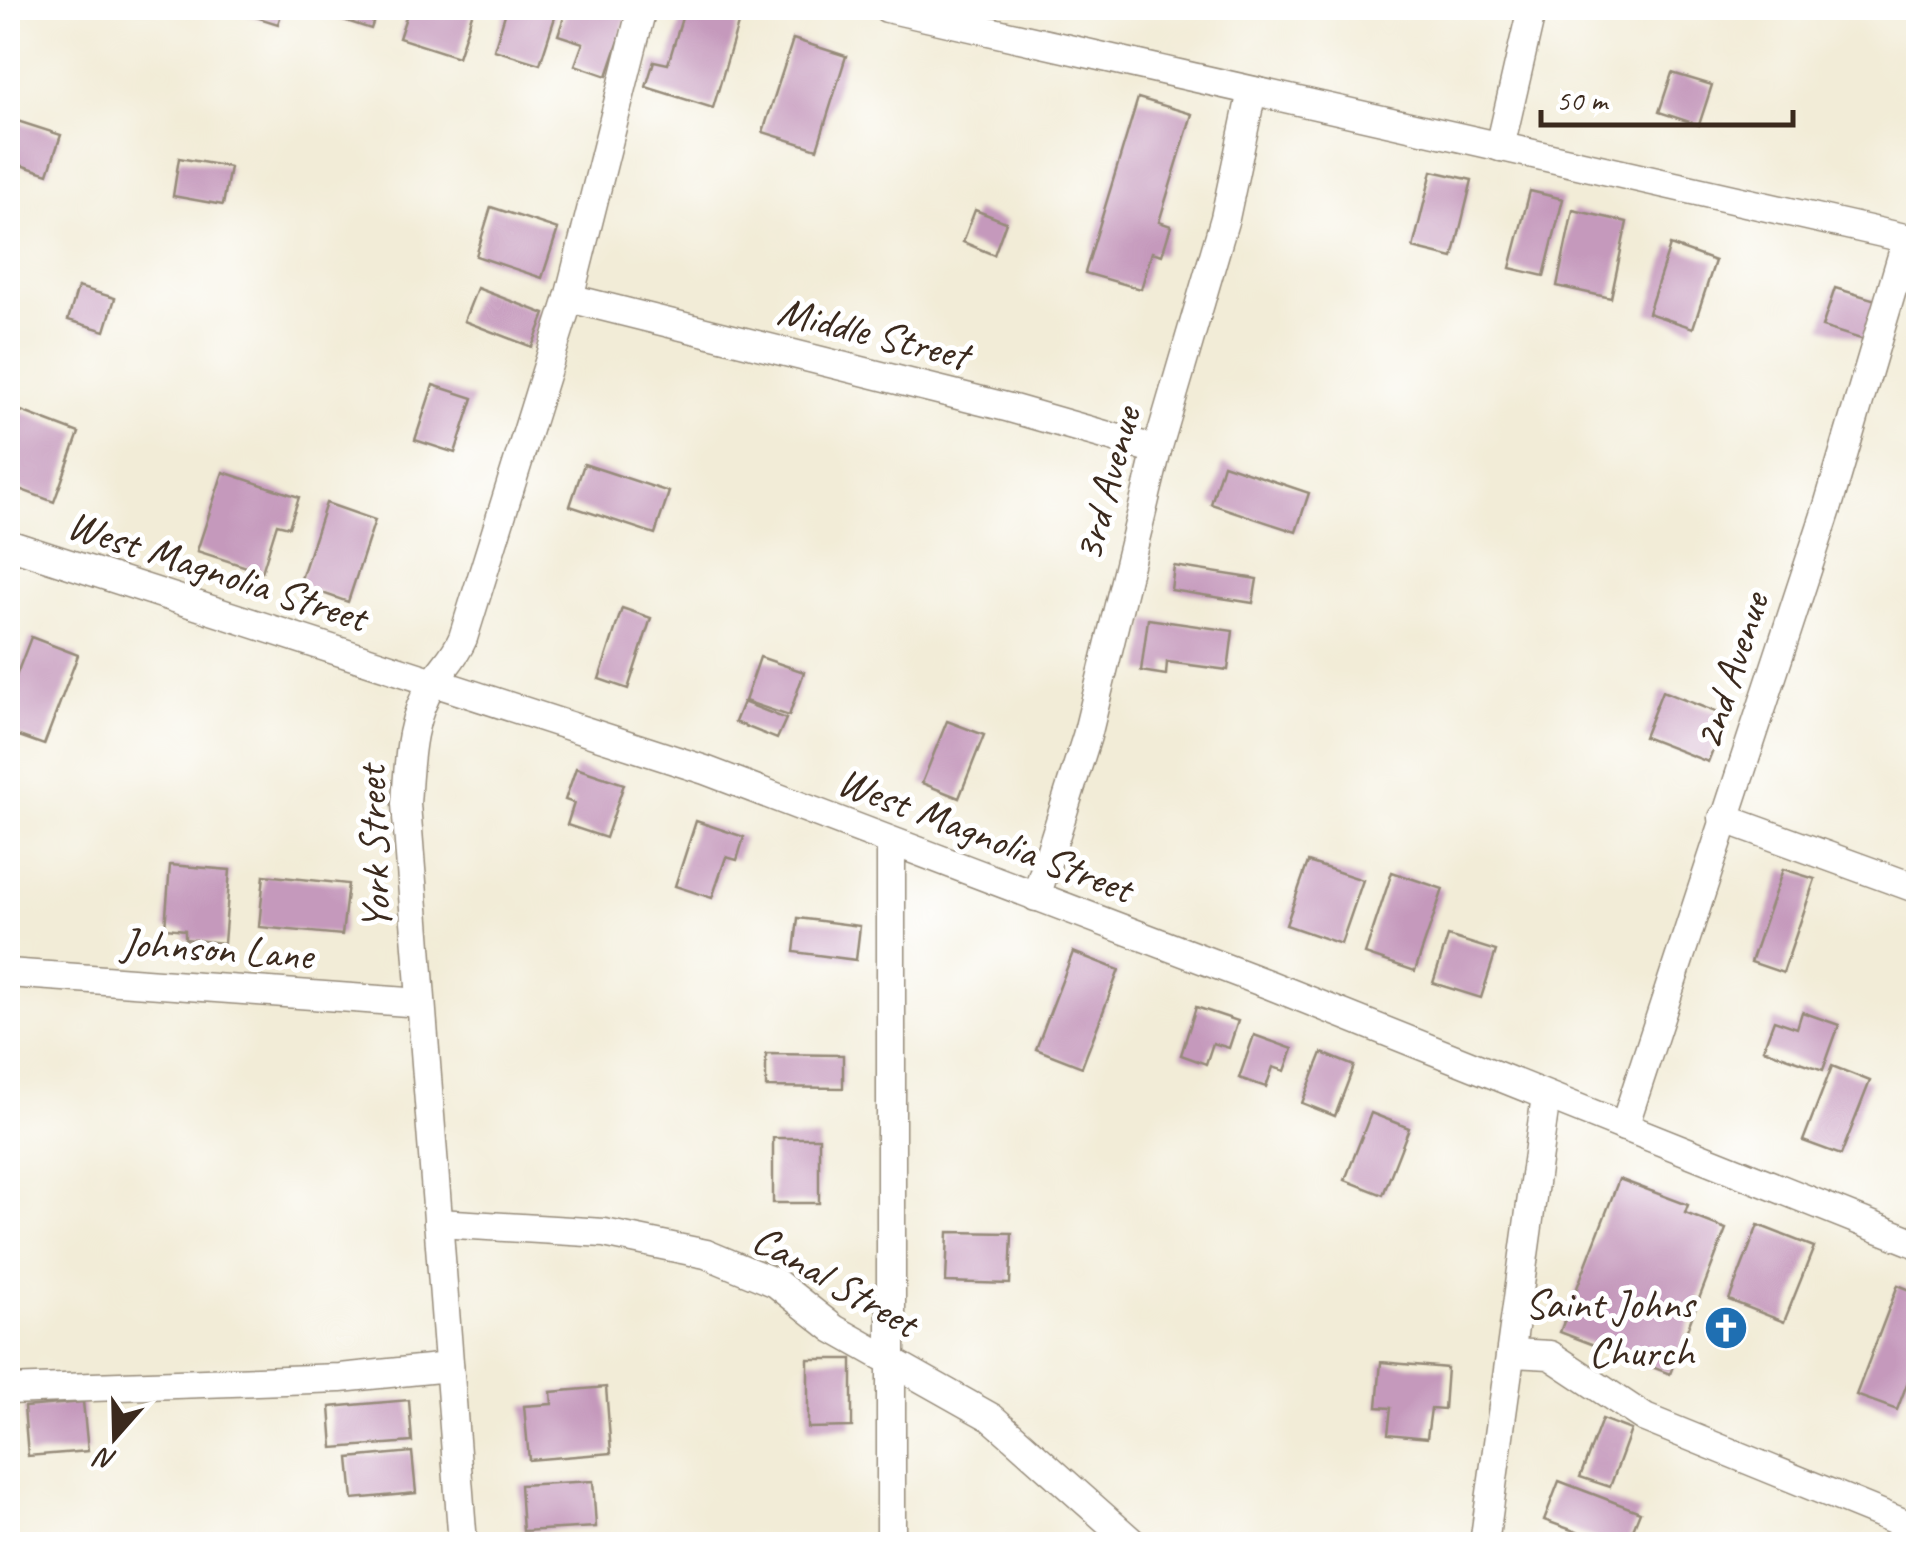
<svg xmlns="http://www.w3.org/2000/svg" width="1926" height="1552" font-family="Caveat,sans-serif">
<rect width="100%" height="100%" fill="#fff"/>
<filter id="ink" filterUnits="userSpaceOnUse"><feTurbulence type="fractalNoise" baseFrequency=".01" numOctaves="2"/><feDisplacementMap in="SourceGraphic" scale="20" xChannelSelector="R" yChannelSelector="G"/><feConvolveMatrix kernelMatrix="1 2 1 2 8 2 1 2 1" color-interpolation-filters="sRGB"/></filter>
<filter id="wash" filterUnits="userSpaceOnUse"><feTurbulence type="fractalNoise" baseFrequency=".0048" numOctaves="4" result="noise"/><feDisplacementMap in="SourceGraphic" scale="40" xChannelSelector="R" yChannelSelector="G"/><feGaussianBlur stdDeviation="2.25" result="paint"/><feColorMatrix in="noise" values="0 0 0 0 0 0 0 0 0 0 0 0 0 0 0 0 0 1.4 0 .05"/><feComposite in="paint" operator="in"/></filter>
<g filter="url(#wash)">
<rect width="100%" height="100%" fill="#f2ecd7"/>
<g id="blocks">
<g fill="#c599bc">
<polygon points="241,8 283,8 278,24 240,12"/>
<polygon points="337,8 378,8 371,29 334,17"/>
<polygon points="409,8 474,8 458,57 399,38"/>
<polygon points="507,8 558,8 540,64 494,50"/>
<polygon points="567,8 630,8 607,76 575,65 583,43 558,35"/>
<polygon points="685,8 738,24 713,108 646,87 654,61 668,64"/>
<polygon points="793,39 846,56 817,149 763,132"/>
<polygon points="1672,73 1712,85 1699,125 1659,112"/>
<polygon points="1138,98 1192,114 1159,222 1171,226 1162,255 1152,252 1141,289 1085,273"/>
<polygon points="8,118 61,135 48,174 8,161"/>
<polygon points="179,158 230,167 223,205 173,196"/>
<polygon points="1432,171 1472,180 1453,258 1413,248"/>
<polygon points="1530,191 1563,199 1544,276 1510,268"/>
<polygon points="491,207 558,229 542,278 476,256"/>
<polygon points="975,210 1006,222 994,255 963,242"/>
<polygon points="1573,210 1627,222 1611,298 1557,286"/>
<polygon points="1670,245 1715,261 1693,328 1648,313"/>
<polygon points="78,287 115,298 105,331 68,320"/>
<polygon points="477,288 545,314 532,347 464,321"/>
<polygon points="1835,288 1876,300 1864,340 1822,327"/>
<polygon points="433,385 473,398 455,453 415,440"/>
<polygon points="8,406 79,433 54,502 8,485"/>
<polygon points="584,464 669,492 655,534 570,506"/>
<polygon points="1223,464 1309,493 1296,532 1211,504"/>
<polygon points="223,472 299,497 289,527 277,524 262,572 197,551"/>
<polygon points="326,503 375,520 348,602 299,585"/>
<polygon points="1174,566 1257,579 1253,603 1171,590"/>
<polygon points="622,608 651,618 628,689 599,679"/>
<polygon points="1148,619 1233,631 1228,670 1167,662 1166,675 1141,671"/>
<polygon points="31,637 78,655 44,745 8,732 8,697"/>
<polygon points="760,657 804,672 789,716 745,701"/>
<polygon points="1662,691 1726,716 1708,762 1644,737"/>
<polygon points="743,702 786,719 777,739 735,722"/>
<polygon points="947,721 984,735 959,798 922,783"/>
<polygon points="576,768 624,784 606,838 567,825 574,803 565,800"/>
<polygon points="696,821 744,837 737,860 726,857 712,898 675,886"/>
<polygon points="1308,862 1363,880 1341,944 1286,925"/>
<polygon points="170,865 230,870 224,943 185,939 185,930 165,928"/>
<polygon points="1783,869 1815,879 1783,973 1751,962"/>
<polygon points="1392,872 1443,889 1415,971 1365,954"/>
<polygon points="264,875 348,884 342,935 259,927"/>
<polygon points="798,918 860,926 856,960 794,952"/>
<polygon points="1448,936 1496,951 1481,998 1433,983"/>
<polygon points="1073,952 1119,970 1082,1067 1036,1049"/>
<polygon points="1196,1007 1238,1021 1229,1048 1213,1043 1206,1064 1181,1055"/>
<polygon points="1802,1012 1839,1025 1823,1070 1763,1049 1774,1020 1797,1028"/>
<polygon points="1254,1035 1293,1049 1285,1071 1273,1067 1266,1087 1239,1078"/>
<polygon points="1322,1053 1354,1066 1335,1116 1302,1103"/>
<polygon points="766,1054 843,1055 843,1088 766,1087"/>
<polygon points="1832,1066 1870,1081 1841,1155 1803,1141"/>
<polygon points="1371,1113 1409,1128 1383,1195 1345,1180"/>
<rect x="773" y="1138" width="46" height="65"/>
<polygon points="1619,1179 1688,1205 1685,1213 1726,1229 1670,1374 1560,1332"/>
<polygon points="1758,1225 1814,1247 1784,1322 1729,1300"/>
<polygon points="948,1232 1012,1233 1010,1284 946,1282"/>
<polygon points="1898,1285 1918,1293 1918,1355 1897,1410 1856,1395"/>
<polygon points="808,1359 852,1359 852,1427 808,1428"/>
<polygon points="1381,1362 1447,1368 1444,1409 1431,1408 1427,1438 1388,1434 1391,1408 1377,1407"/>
<polygon points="606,1387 611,1453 529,1460 524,1406 552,1404 551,1392"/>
<polygon points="409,1400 412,1442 333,1448 330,1407"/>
<polygon points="83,1402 88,1451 28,1456 24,1407"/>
<polygon points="1602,1419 1631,1430 1610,1487 1580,1477"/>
<polygon points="412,1452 416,1493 353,1499 349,1458"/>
<polygon points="593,1481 596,1527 523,1531 520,1485"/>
<polygon points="1559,1481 1640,1512 1627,1544 1610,1544 1544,1520"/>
</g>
</g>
</g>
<g filter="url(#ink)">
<use href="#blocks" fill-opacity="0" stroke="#968b7a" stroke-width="2.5"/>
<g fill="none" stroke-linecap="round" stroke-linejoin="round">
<g stroke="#968b7a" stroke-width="31">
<g id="minor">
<polyline points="887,8 1918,241"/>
<polyline points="1500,147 1532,8"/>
<polyline points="569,298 1010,408 1157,450"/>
<polyline points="8,544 705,770 1270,985 1918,1244"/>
<polyline points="1723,818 1918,889"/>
<polyline points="1036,897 1087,736 1157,450 1225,218 1252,91"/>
<polyline points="8,973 421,1003"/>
<polyline points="1624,1127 1828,506 1907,239"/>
<polyline points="438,1223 604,1233 706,1254 776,1283 834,1329 992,1418 1134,1544"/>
<polyline points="1511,1353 1550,1355 1645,1418 1918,1529"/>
<polyline points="8,1390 340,1378 449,1367"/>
<path d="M463,1544l-57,-740c3,-41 3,-85 27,-121 11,-17 22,-26 30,-45l106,-340 73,-290"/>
<polyline points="891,1544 891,843"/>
<polyline points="1484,1544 1546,1096"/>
</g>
</g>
<use href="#minor" stroke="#fff" stroke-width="28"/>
</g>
</g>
<defs>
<g id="church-disc" transform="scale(2.25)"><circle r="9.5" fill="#1f6fb2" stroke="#fff"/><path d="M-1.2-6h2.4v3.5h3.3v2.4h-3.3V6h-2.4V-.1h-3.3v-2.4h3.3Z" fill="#fff"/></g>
</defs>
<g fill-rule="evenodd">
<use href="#church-disc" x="1726" y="1328"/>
</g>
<g text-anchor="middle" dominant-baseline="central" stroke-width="10" stroke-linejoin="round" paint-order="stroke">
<g font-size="42" fill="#3b2a1e" stroke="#fff">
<text transform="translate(873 333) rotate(14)">Middle Street</text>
<text transform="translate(1107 484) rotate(-75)">3rd Avenue</text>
<text transform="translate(217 571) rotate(18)">West Magnolia Street</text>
<text transform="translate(1731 671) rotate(-72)">2nd Avenue</text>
<text transform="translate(985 835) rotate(21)">West Magnolia Street</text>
<text transform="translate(374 848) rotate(-92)">York Street</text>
<text transform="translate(217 949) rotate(4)">Johnson Lane</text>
<text transform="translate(835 1281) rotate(30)">Canal Street</text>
</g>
<g font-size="42" fill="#3b2a1e" stroke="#fff" text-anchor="end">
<text x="1694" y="1304">Saint Johns<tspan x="1694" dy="48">Church</tspan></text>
</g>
</g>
<rect width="1926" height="1552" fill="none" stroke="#fff" stroke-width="40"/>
<g transform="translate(115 1437) rotate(200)" stroke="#ffffff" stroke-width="8" paint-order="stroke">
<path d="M0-8L18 38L0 25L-18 38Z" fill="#3b2a1e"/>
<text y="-15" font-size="28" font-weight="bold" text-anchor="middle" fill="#3b2a1e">N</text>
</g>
<path d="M1541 110v15h252v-15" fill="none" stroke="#3b2a1e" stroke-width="5"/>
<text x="1556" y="110" font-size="30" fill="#3b2a1e" stroke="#ffffff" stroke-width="8" paint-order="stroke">50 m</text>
</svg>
